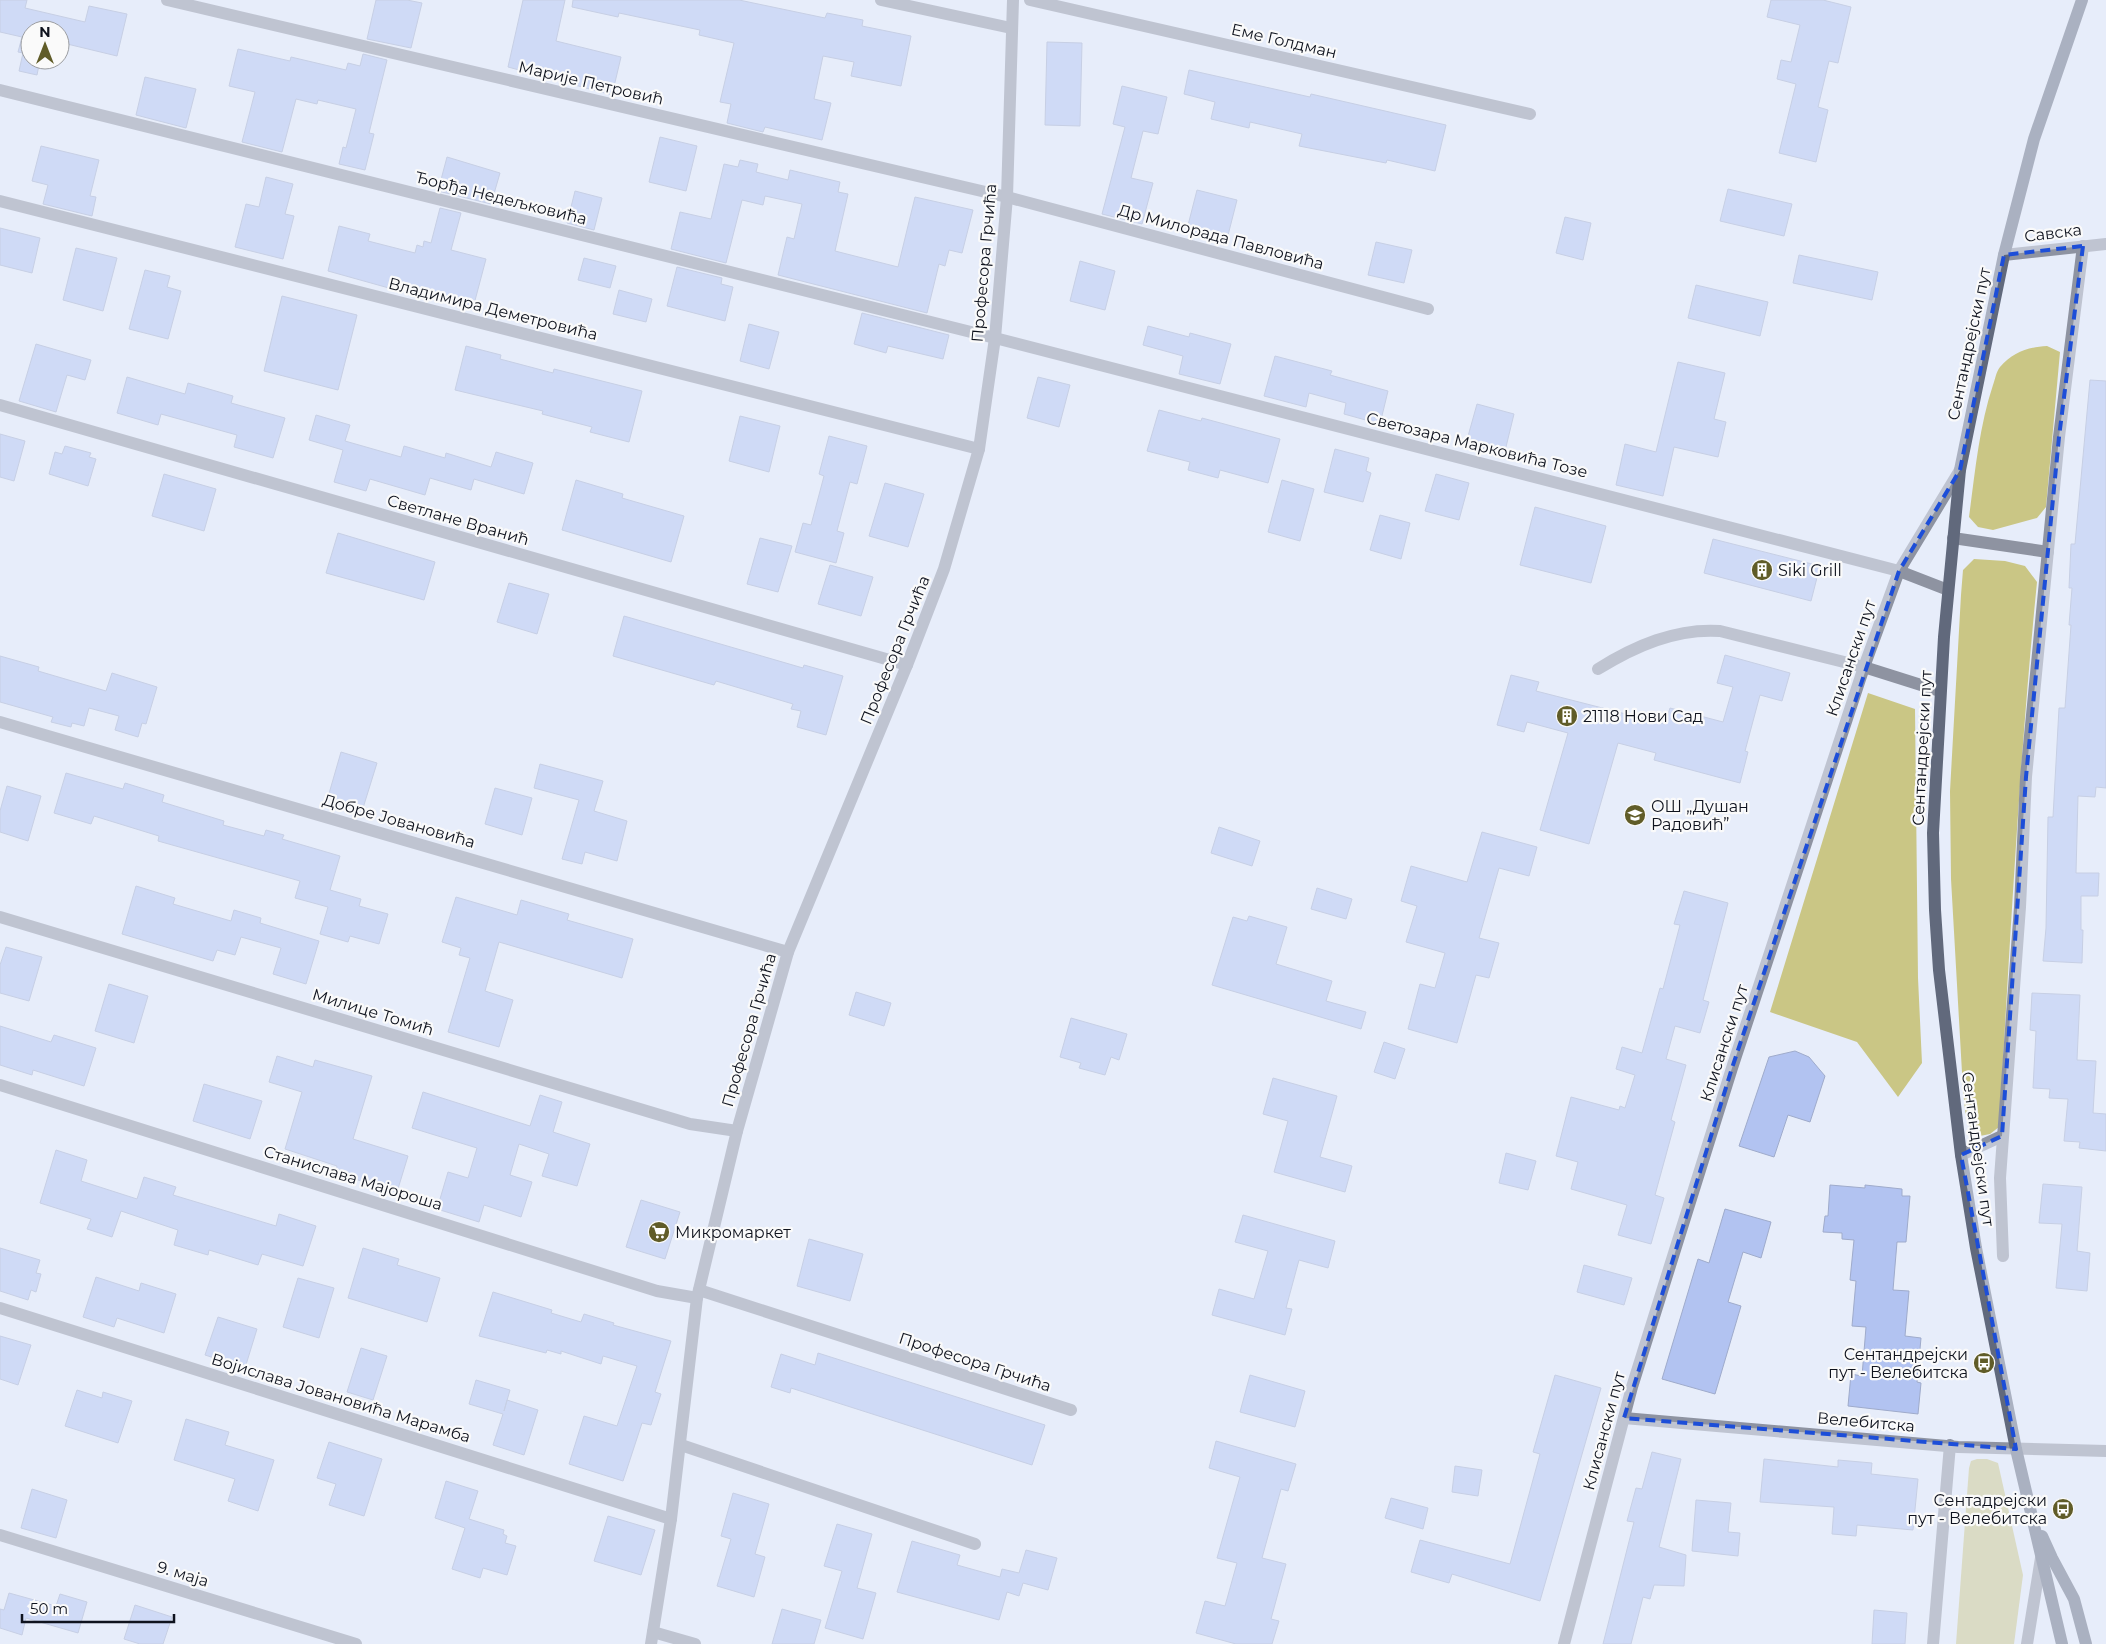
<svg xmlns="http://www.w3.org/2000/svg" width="2106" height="1644" font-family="Montserrat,sans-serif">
<rect width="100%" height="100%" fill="#e7edfa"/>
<g fill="#cac685">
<path d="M2047,346l13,6 -14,155 -9,11 -44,12 -15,-3 -9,-10c6,-44 10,-90 24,-132 2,-5 3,-13 7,-18 13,-15 28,-20 47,-21z"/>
<path d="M1974,559l31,2 20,5 12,16c-18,181 -27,363 -38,545l-9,7 -10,2c-16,-7 -15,-31 -17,-46l-12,-211 -1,-88 11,-196 2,-25z"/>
<polygon points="1868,693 1915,709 1918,978 1922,1063 1898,1097 1857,1042 1770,1012"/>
<polygon points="1977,1459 1987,1459 1998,1463 2023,1575 2014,1644 1956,1644 1969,1468 1971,1461"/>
</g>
<g fill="#b2c3f1" stroke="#9fabcb">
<polygon points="0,0 27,0 25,8 85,22 89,6 127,14 117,56 63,43 60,50 60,30 30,30 30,60 40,60 37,75 19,71 23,53 18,52 22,37 0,32"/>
<polygon points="376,0 407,0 422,3 411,48 367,39"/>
<polygon points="523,0 565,0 556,41 621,57 612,95 508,67"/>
<polygon points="573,0 739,0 825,18 827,13 863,20 862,26 911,36 901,86 851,76 854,62 823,56 814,99 831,103 822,140 765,127 763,132 727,123 731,104 720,102 734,43 699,35 700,30 619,13 618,17 572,7"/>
<polygon points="1771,0 1823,0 1851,7 1838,63 1829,61 1818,107 1828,110 1816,162 1779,153 1796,84 1777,79 1781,60 1791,62 1800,25 1767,17"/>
<polygon points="1047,42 1082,43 1080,126 1045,125"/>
<polygon points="238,49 290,61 291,57 346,70 348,63 360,66 363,54 387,60 369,133 374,134 365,170 339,164 343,147 346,148 356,109 318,100 317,104 296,99 282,152 242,142 255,92 229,86"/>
<polygon points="1189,70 1310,97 1311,94 1446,125 1435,171 1387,160 1386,163 1299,146 1302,134 1250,122 1249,128 1211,119 1215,102 1184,94"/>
<polygon points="145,77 196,89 186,128 136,115"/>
<polygon points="1122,86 1167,97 1158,134 1143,131 1131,178 1153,183 1142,224 1102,214 1125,127 1113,124"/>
<polygon points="660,137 697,146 686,191 649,182"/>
<polygon points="41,146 99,160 90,196 96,197 92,216 43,204 48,185 32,181"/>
<polygon points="447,157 500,173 491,204 438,191"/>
<polygon points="740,160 758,164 756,172 788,180 790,170 840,182 838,192 848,194 835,251 898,267 915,197 973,210 962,253 949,250 945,266 939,264 927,313 778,275 787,237 794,239 802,204 765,196 763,205 742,200 726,263 671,249 680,212 711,219 724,164 738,167"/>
<polygon points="266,177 293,184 285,214 294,216 283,259 235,247 246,204 259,207"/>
<polygon points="1728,189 1792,204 1784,236 1720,221"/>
<polygon points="1197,190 1237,200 1226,243 1186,233"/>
<polygon points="575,191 602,198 594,230 567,223"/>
<polygon points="440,208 461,213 451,250 486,259 473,308 439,299 440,296 398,286 396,290 328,271 339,226 370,234 368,241 415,253 417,245 423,247 424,241 431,243"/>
<polygon points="1565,217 1591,223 1583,260 1556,253"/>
<polygon points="0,228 40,238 32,273 0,265"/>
<polygon points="1376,242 1412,250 1404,283 1368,275"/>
<polygon points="76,248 117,258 103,311 63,300"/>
<polygon points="1799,255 1878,272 1872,300 1793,283"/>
<polygon points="584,258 616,266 610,288 578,280"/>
<polygon points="1080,261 1115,271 1105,310 1070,301"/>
<polygon points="677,267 722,278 721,284 733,287 725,321 667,306"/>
<polygon points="145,270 170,276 167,287 181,291 168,339 129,329"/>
<polygon points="1696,285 1768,302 1760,336 1688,318"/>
<polygon points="619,290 652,299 646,322 613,314"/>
<polygon points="282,296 357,315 338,390 264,371"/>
<polygon points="862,313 949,335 943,359 888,346 886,353 854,344"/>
<polygon points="749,324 779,332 769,369 740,361"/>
<polygon points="1148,326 1189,337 1190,333 1231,344 1220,384 1179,374 1183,356 1143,345"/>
<polygon points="36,344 91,360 85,380 67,375 56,412 19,401"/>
<polygon points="466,346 501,355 500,359 553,373 554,369 642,391 629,442 590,432 592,427 542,414 543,411 455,390"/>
<polygon points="1275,356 1332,371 1330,375 1388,391 1380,424 1344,414 1346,403 1309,393 1306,407 1264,396"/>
<polygon points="1678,362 1725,373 1714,419 1726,422 1718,457 1674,447 1663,496 1616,485 1625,444 1656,452"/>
<polygon points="127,377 185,394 188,383 233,396 231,403 285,418 273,458 234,447 237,435 161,414 158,425 117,413"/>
<polygon points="1038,377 1070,385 1059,427 1027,418"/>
<polygon points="2090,380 2106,381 2106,788 2096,787 2095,797 2078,796 2076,873 2099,873 2098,896 2081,896 2081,930 2083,930 2082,963 2043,961 2046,928 2048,817 2053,817 2059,708 2065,708 2071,625 2069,625 2072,588 2069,588 2071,544 2075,544"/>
<polygon points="1477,404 1514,414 1505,451 1485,445 1483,451 1465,447"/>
<polygon points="1159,410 1201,421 1202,418 1280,439 1268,483 1220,470 1218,478 1188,470 1190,462 1147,451"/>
<polygon points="316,415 350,425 345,441 401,457 404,446 445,458 446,453 491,467 496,452 533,463 524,494 474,479 471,490 430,478 425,495 370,479 366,491 334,482 343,450 309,440"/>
<polygon points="740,416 780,426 769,472 729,461"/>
<polygon points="0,434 25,441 14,481 0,477"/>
<polygon points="829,436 867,446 857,484 850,482 837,531 844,533 836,563 795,552 803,523 811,525 824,476 819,474"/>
<polygon points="65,446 91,453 89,457 96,459 88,486 49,474 55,452 62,454"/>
<polygon points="1335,449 1369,458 1366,471 1371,473 1363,502 1324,492"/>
<polygon points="164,474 216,489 204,531 152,516"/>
<polygon points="1436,474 1469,483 1459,520 1425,511"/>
<polygon points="576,480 623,494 622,498 684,516 671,562 562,530"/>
<polygon points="1282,480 1314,489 1300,541 1268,532"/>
<polygon points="885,483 924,494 908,547 869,536"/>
<polygon points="1535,507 1606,526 1591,583 1520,565"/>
<polygon points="1380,515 1410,523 1401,559 1370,550"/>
<polygon points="338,533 435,562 424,600 326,573"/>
<polygon points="760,538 792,546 778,592 747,584"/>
<polygon points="1713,539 1820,566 1811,601 1704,573"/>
<polygon points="830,565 873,577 861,616 818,604"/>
<polygon points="509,583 549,594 537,634 497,622"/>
<polygon points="624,616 803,668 804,665 843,676 826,735 797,727 801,711 791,709 793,704 716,681 714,685 613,656"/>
<polygon points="1725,655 1790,673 1782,701 1760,695 1745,751 1748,752 1740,783 1654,760 1656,753 1618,743 1589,844 1540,830 1568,733 1527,722 1524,732 1497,725 1511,675 1539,682 1536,691 1665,724 1670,708 1723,722 1733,687 1717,683"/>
<polygon points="0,656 39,667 38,671 106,691 112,673 157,687 146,724 142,723 138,737 115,730 119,716 89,708 84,726 72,723 71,727 51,722 53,717 0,702"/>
<polygon points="341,752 377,763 363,808 328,797"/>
<polygon points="540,764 603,781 594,811 627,821 617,861 585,852 582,864 562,859 579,800 534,788"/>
<polygon points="66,773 123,789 125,783 164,795 162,802 224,821 223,825 264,836 266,830 284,835 282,839 340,856 330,890 361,899 359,906 388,914 379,944 350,936 348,942 320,934 328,907 295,898 300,881 158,841 159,836 94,816 91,824 54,813"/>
<polygon points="7,786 41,796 28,841 0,832 0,811"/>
<polygon points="495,788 532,798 522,835 485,824"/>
<polygon points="1219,827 1260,841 1252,866 1211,853"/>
<polygon points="1482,832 1537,847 1529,876 1499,868 1479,938 1499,943 1489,978 1476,975 1457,1043 1408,1029 1420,984 1435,988 1445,953 1406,942 1417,906 1401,901 1411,866 1467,882"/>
<polygon points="136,886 175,898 173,904 231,921 234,910 261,918 260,923 319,941 306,984 273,974 281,948 241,937 235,955 217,950 213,961 122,934"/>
<polygon points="1317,888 1352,899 1346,919 1311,909"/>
<polygon points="1684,891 1728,903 1703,1000 1709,1002 1700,1033 1675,1026 1666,1059 1686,1065 1671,1120 1675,1122 1655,1195 1664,1198 1651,1244 1618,1235 1627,1205 1571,1189 1578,1162 1556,1156 1571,1097 1619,1110 1620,1106 1625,1108 1635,1075 1616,1069 1622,1047 1642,1053 1660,988 1663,989 1680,925 1674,924"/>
<polygon points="456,897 517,915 521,900 569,914 567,920 633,939 622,978 499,942 485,991 513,1000 499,1047 448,1032 470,958 459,955 461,948 442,942"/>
<polygon points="1249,916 1287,927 1276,964 1332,981 1326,1001 1366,1012 1361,1029 1212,985 1233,917 1247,921"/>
<polygon points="6,947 42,957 29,1001 0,993 0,965"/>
<polygon points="109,984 148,996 134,1043 95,1031"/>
<polygon points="856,992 891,1003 884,1026 849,1015"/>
<polygon points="2032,993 2080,995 2077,1060 2096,1061 2093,1113 2106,1114 2106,1151 2079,1148 2080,1142 2064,1141 2068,1099 2049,1098 2050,1089 2033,1088 2036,1031 2030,1030"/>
<polygon points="1071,1018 1127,1034 1119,1060 1111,1057 1105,1075 1079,1068 1081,1063 1060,1057"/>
<polygon points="0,1026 51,1042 54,1035 96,1048 84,1086 33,1070 32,1075 0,1065"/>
<polygon points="1384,1042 1405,1049 1395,1079 1374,1072"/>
<polygon points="1795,1051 1809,1057 1825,1076 1810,1122 1788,1115 1774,1157 1739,1146 1769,1057"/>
<polygon points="277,1056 313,1067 315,1060 372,1076 353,1139 408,1156 397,1192 335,1173 337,1166 285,1149 302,1092 269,1082"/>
<polygon points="1273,1078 1337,1096 1320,1157 1352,1166 1345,1192 1274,1172 1288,1121 1263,1114"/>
<polygon points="204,1084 262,1101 250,1139 193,1121"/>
<polygon points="423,1092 530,1126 540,1095 562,1102 553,1132 590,1144 577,1186 542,1176 549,1154 519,1144 510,1175 532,1182 521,1217 484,1205 479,1222 437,1209 448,1172 468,1178 477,1148 412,1128"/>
<polygon points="56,1150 87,1160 81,1181 137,1199 144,1177 176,1187 173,1195 276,1226 279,1214 316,1226 303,1266 262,1254 258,1265 209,1250 208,1255 174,1245 178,1230 121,1211 112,1237 87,1229 91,1219 40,1203"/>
<polygon points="1506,1153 1536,1161 1528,1190 1499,1183"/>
<polygon points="2043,1184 2082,1187 2077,1251 2090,1253 2087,1291 2056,1288 2062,1224 2039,1223"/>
<polygon points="1830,1185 1865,1188 1865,1185 1902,1189 1902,1196 1910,1196 1906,1242 1897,1242 1893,1290 1909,1291 1905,1336 1921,1338 1917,1382 1921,1383 1918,1414 1848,1406 1851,1374 1862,1376 1866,1327 1852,1326 1856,1281 1850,1280 1854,1240 1842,1239 1842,1233 1823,1232 1825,1216 1828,1216"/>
<polygon points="641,1200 680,1212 665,1259 626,1247"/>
<polygon points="1725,1209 1771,1222 1761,1258 1743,1252 1728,1302 1741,1306 1715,1394 1662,1379 1698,1259 1709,1263"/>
<polygon points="1243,1215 1335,1241 1328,1268 1299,1260 1286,1308 1292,1309 1285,1335 1212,1315 1219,1289 1254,1299 1268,1251 1235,1242"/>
<polygon points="809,1239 863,1254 850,1301 797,1286"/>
<polygon points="0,1248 40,1260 36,1273 41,1274 36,1292 31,1290 28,1300 0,1291"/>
<polygon points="363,1248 399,1259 397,1265 440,1278 427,1322 348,1298"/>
<polygon points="1584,1265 1632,1278 1624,1305 1577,1292"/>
<polygon points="96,1277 139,1291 141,1283 176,1294 164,1333 117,1318 114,1327 83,1317"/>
<polygon points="298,1278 334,1288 319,1338 283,1327"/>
<polygon points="493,1292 552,1310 551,1313 581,1322 584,1314 614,1323 613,1325 671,1341 655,1392 661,1394 651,1425 642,1423 623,1481 569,1464 584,1416 617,1426 637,1366 603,1356 601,1364 561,1351 561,1354 547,1350 546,1353 479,1336"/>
<polygon points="218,1317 257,1329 245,1368 205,1355"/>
<polygon points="0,1336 31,1345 18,1385 0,1379"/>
<polygon points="361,1348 387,1356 373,1400 347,1392"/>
<polygon points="818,1353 1045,1425 1032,1465 791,1388 790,1393 771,1387 781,1354 815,1365"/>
<polygon points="1250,1375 1305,1391 1295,1427 1240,1412"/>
<polygon points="1555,1375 1601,1388 1540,1601 1452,1574 1449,1583 1411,1572 1420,1540 1510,1564 1540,1454 1533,1452"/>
<polygon points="476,1380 510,1390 504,1411 507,1400 538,1410 524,1455 493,1445 503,1414 469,1404"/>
<polygon points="77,1390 102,1398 103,1392 132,1401 118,1443 65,1426"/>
<polygon points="186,1419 229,1432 225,1445 274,1460 258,1511 228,1501 235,1479 174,1460"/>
<polygon points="1216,1441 1296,1464 1288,1491 1281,1489 1262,1558 1286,1564 1271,1619 1279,1621 1272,1644 1236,1644 1196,1633 1205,1601 1225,1606 1237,1563 1217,1558 1240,1477 1209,1468"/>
<polygon points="329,1442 382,1459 364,1516 329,1505 336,1484 317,1478"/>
<polygon points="1652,1452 1681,1459 1659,1547 1686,1555 1684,1586 1654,1585 1650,1599 1643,1597 1631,1644 1603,1644 1634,1522 1627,1521 1636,1488 1642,1489"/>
<polygon points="1764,1459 1838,1467 1838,1460 1872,1463 1871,1474 1918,1479 1913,1530 1857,1525 1856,1536 1832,1534 1834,1507 1760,1502"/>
<polygon points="1455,1466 1482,1470 1478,1496 1452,1492"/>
<polygon points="446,1481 478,1491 469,1519 504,1530 503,1534 507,1536 505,1543 516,1546 507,1575 483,1568 480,1578 452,1569 465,1528 435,1518"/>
<polygon points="32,1489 67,1500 56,1538 21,1528"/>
<polygon points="733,1493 769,1504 755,1554 765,1557 754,1597 717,1586 731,1539 721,1536"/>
<polygon points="1391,1498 1428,1508 1423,1529 1385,1518"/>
<polygon points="1696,1500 1731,1503 1728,1532 1740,1533 1738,1556 1692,1551"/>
<polygon points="608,1516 655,1530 641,1575 594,1561"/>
<polygon points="837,1524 872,1534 857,1588 876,1593 863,1639 825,1628 842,1571 824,1566"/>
<polygon points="912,1541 960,1555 957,1565 1000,1577 1002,1569 1019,1573 1026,1550 1057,1558 1048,1590 1023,1583 1019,1596 1007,1592 999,1620 897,1592"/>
<polygon points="9,1593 56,1606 60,1594 87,1602 78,1633 26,1618 22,1635 0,1628 0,1609 4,1610"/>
<polygon points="135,1605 172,1617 163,1644 140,1644 124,1639"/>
<polygon points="782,1609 821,1620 814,1644 772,1644"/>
<polygon points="1874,1610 1907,1613 1905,1644 1872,1644"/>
</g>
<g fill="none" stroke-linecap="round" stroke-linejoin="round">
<g stroke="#8e93a1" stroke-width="12">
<path d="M1598,669c37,-23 78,-41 122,-38l144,36"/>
<polyline points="2027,1644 2041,1558"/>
</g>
<g stroke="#8e93a1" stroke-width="12">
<polyline points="167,0 1007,197 1428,309"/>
<polyline points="881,0 1011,28"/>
<polyline points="1030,0 1530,114"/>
<polyline points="0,90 995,338 1899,571 1948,590"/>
<polyline points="0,201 979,449"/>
<polyline points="2004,255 2106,244"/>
<polyline points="0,405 907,665"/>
<polyline points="1953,538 2048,552"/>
<polyline points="1864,667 1940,691"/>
<polyline points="0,722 788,952"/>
<polyline points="0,917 690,1124 737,1131"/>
<polyline points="0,1085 657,1291 697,1298"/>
<polyline points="1961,1155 2002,1136"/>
<polyline points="2003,1256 2000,1178 2020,907 2026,777 2059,437 2083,246"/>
<polyline points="699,1290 1071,1410"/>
<polyline points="0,1308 671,1519"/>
<polyline points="1624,1418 1958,1447 2106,1451"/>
<polyline points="681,1445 975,1544"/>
<polyline points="0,1535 356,1644"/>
<polyline points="653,1632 695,1644"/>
<polyline points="651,1644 671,1519 697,1298 737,1131 788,952 907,665 944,569 979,449 995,338 1007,197 1013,0"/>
<polyline points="1564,1644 1632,1387 1653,1320 1732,1068 1864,667 1899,571 1960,470"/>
<polyline points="1933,1644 1950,1445"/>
</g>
<g stroke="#61697c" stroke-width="12">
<polyline points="2042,1536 2052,1558 2074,1599 2086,1644"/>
<polyline points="2062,1644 2016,1449 1976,1248 1961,1155 1939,970 1935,910 1933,833 1944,637 1960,470 2004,255 2034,139 2082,0"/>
</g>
</g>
<path d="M0 0H2106V1644H0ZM2083,246l-24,191 -33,340 -24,359 -41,19 55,294 -392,-31 108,-350 167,-497 61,-101 44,-215z" fill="#e7edfa" fill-opacity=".55" fill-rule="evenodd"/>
<path fill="none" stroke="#1d4ed8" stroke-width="4" stroke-dasharray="10 6" stroke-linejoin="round" d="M2083,246l-24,191 -33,340 -24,359 -41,19 55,294 -392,-31 108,-350 167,-497 61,-101 44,-215z"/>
<defs>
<g id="building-disc" transform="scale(1.125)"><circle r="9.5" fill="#605c28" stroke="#fafafa"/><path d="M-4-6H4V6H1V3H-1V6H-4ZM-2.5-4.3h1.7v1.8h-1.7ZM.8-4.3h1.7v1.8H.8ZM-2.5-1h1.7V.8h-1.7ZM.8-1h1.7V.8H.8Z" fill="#fff"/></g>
<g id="school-disc" transform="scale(1.125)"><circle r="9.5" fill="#605c28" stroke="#fafafa"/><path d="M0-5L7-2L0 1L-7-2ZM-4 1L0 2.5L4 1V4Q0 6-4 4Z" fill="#fff"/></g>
<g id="supermarket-disc" transform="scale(1.125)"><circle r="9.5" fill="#605c28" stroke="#fafafa"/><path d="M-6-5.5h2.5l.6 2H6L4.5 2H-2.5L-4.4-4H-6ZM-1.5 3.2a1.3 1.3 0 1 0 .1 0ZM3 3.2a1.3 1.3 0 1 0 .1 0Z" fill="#fff"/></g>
<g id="bus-disc" transform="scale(1.125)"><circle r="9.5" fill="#605c28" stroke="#fafafa"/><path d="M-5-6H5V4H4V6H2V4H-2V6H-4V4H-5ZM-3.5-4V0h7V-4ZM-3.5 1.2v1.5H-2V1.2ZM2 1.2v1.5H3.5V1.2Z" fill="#fff"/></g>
</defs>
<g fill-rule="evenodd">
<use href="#building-disc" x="1762" y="570"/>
<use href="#building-disc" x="1567" y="716"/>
<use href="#school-disc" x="1635" y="815"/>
<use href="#supermarket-disc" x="659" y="1232"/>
<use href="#bus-disc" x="1984" y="1363"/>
<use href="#bus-disc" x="2063" y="1509"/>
</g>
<g text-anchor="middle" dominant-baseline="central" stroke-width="4.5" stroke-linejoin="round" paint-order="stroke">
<g font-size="16" fill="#0f131e" stroke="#fafafa">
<text transform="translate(1284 41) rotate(13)">Еме Голдман</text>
<text transform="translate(591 83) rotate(13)">Марије Петровић</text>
<text transform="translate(501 198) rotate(14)">Ђорђа Недељковића</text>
<text transform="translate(2053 233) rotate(-7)">Савска</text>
<text transform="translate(1221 237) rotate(15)">Др Милорада Павловића</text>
<text transform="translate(984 263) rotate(-85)">Професора Грчића</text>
<text transform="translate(493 309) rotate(14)">Владимира Деметровића</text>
<text transform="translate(1969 344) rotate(-78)">Сентандрејски пут</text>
<text transform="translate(1477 445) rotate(14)">Светозара Марковића Тозе</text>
<text transform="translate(458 520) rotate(16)">Светлане Вранић</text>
<text transform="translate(895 650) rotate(-68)">Професора Грчића</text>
<text transform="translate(1851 658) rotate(-71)">Клисански пут</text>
<text transform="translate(1922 748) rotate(-87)">Сентандрејски пут</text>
<text transform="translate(399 821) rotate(16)">Добре Јовановића</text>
<text transform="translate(373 1012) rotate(17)">Милице Томић</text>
<text transform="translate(749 1030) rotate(-74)">Професора Грчића</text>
<text transform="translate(1724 1043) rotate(-72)">Клисански пут</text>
<text transform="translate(1978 1149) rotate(82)">Сентандрејски пут</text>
<text transform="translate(353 1178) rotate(17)">Станислава Мајороша</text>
<text transform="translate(975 1362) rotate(18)">Професора Грчића</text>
<text transform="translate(341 1398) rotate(17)">Војислава Јовановића Марамба</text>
<text transform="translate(1866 1422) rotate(5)">Велебитска</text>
<text transform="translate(1604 1431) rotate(-75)">Клисански пут</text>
<text transform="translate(183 1574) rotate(17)">9. маја</text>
</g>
<g font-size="16" fill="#0f131e" stroke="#fafafa" text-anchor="start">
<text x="1778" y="570">Siki Grill</text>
<text x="1583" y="716">21118 Нови Сад</text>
<text x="1651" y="806">ОШ „Душан<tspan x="1651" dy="18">Радовић”</tspan></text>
<text x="675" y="1232">Микромаркет</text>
<text x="1968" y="1354" text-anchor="end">Сентандрејски<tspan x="1968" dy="18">пут - Велебитска</tspan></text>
<text x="2047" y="1500" text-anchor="end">Сентадрејски<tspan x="2047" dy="18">пут - Велебитска</tspan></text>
</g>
</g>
<g transform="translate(45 45)"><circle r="24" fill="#fafafa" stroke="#9c9ea2"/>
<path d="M0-4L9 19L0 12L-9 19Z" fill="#605c28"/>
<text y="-8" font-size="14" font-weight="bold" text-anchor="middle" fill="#0f131e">N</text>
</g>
<path d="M22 1614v8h152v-8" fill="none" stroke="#0f131e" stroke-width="2.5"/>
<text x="30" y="1614" font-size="15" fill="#0f131e" stroke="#fafafa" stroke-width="4" paint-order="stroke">50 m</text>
</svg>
